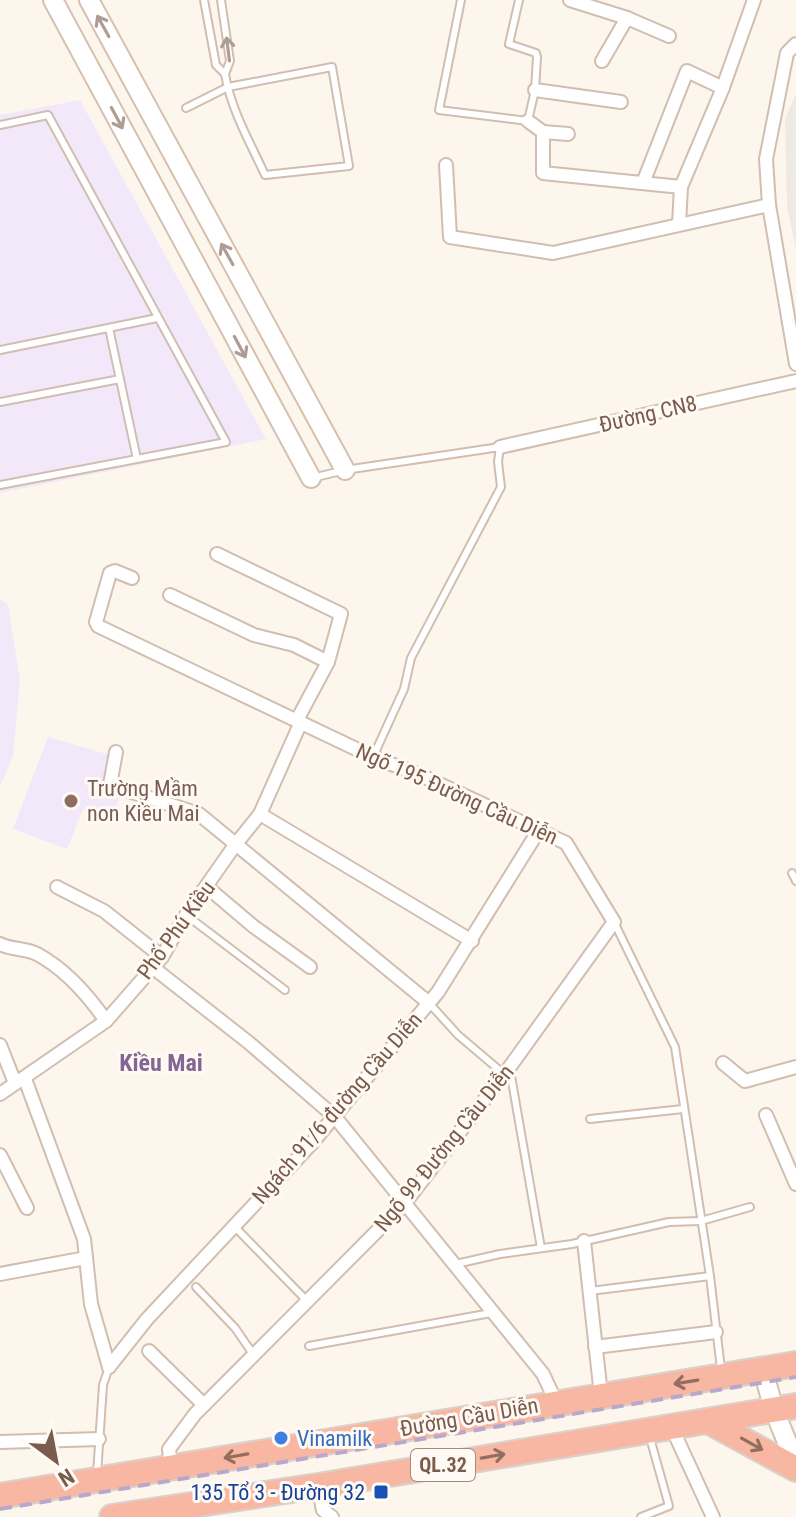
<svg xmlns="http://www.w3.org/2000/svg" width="796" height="1517" font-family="'Roboto Condensed',sans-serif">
<rect width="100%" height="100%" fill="#fdf6ec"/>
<polygon fill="#efe9e4" points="796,94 796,250 787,206 785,119"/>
<g fill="#f3e8fa">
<polygon points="80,100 266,439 0,493 0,115"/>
<polygon points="0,599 8,605 20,680 13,756 0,787"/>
<polygon points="48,737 110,755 102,785 122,793 112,818 83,809 67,849 13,829"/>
</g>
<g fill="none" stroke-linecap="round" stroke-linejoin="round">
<g stroke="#d1beb0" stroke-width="10">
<g id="lane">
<polyline points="204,0 216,65 225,74 230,61 221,0"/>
<polyline points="461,0 439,110 528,121 535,90 537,57 536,53 509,44 519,0"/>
<path d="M186,108l42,-21 104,-20 17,99 -84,9c-15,-33 -34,-65 -40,-101"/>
<polyline points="0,125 48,115 226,442 0,485"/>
<polyline points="109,328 137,459"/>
<polyline points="0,350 157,318"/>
<polyline points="0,402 120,379"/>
<polyline points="312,478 345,470 500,447 498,462 501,487 411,658 404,689 373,757"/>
<polyline points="792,873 796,881"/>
<polyline points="186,915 285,990"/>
<polyline points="614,922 675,1047 710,1276 721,1369"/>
<polyline points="429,1003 458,1035 504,1074"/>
<polyline points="510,1070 541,1248"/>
<polyline points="590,1119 683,1109"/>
<polyline points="234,1226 307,1301"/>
<polyline points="456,1264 500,1254 572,1244 669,1222 701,1221 750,1207"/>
<polyline points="196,1287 235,1328 253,1354"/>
<polyline points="590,1291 710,1276"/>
<polyline points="309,1346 491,1313"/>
<polyline points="97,1474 103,1385 109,1367"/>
<polyline points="641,1517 669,1506 650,1438"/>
</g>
</g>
<g stroke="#d1beb0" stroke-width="16">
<g id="street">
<polyline points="570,0 627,18 669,36"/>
<polyline points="796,44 787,53 766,159 769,205 796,364"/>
<polyline points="602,61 627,18"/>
<polyline points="535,90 621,102"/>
<polyline points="528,121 543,132 568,134"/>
<polyline points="543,132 543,173 681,187"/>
<polyline points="446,165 450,237 553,253 769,205"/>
<polyline points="643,183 687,71 723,88"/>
<polyline points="679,224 681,187 722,90 754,0"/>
<polyline points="500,447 796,381"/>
<polyline points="217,554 341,614 328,662 297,720"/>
<polyline points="132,578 115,571 110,573 96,622 98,626 373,757 420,775 566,843 614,922 509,1068 404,1204 195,1414 169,1449 171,1467"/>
<polyline points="170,595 254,635 294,645 328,662"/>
<polyline points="116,752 110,785 199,814 429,1003"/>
<polyline points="260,814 472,941"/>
<polyline points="57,887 104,911 162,957"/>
<polyline points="207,887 253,926 310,967"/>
<path d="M0,944c12,6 26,4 37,10 28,15 51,41 69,67"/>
<polyline points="151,966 248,1042 335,1117 543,1374 556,1402"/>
<polyline points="0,1045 15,1083"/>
<polyline points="723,1063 745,1081 796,1067"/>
<polyline points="25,1079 84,1239 91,1304 109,1367"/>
<polyline points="0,1094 106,1021 162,957 186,915 235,845 260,814 301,722"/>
<polyline points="766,1115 796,1184"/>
<polyline points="0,1155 27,1208"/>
<polyline points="584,1241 601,1395"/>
<polyline points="0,1274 86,1258"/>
<polyline points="595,1347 716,1332"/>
<polyline points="149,1351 204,1405"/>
<polyline points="109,1367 147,1319 312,1143 438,992 539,830"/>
<polyline points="671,1426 713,1517"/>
<polyline points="0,1442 99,1439"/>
<polyline points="318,1486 323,1510 332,1517"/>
</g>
</g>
<g stroke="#d6c0b0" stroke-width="22">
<g id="secondary">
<polyline points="53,0 311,478"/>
<polyline points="89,0 345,470"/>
<polyline points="763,1370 774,1410 796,1464"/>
</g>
</g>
<g stroke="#dad1cd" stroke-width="28">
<g id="highway">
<polyline points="708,1421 796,1469"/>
<polyline points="0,1496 796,1364"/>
<polyline points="112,1517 318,1486 796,1406"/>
</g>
</g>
<use href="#lane" stroke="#fff" stroke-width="6"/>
<use href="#street" stroke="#fff" stroke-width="12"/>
<use href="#secondary" stroke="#fff" stroke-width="18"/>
<use href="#highway" stroke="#f7b7a3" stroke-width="24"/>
<polyline stroke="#b9a8c9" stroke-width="4" stroke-dasharray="12 8" stroke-linecap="butt" points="0,1509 796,1377"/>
</g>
<defs><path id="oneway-shaft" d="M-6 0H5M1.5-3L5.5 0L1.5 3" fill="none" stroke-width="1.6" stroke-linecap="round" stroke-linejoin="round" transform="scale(2)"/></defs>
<g stroke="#af9d94">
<use href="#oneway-shaft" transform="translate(103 26) rotate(-119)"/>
<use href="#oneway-shaft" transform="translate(228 49) rotate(-97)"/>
<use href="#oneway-shaft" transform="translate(117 118) rotate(62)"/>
<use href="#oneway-shaft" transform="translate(227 254) rotate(-119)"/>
<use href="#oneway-shaft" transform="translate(240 347) rotate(62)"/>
</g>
<g stroke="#936e5e">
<use href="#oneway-shaft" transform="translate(686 1382) rotate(171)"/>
<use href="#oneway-shaft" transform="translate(752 1444) rotate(29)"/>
<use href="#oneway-shaft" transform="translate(236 1456) rotate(170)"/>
<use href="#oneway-shaft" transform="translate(493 1456) rotate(-10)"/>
</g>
<circle fill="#8d6e63" stroke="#fffaf3" stroke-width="3" cx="71" cy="801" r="8"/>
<circle fill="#3f7fe0" stroke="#fffaf3" stroke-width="3" cx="281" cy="1438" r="8"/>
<rect fill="#1a4fb4" stroke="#fffaf3" stroke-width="3" x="373" y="1484" width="16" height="16" rx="4"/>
<g text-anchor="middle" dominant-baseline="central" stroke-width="6" stroke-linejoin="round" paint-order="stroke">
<rect fill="#fffaf3" stroke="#a28b7f" stroke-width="2" x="411" y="1449" width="64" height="32" rx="6"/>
<g font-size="20" font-weight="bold" fill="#7a5c4d">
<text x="443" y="1465">QL.32</text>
</g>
<g font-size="22" fill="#7a5c4d" stroke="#fffaf3">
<text transform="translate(648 414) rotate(-13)">Đường CN8</text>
<text transform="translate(457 794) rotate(24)">Ngõ 195 Đường Cầu Diễn</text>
<text transform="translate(176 930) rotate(-54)">Phố Phú Kiều</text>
<text transform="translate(337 1108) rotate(-49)">Ngách 91/6 đường Cầu Diễn</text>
<text transform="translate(444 1148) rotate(-51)">Ngõ 99 Đường Cầu Diễn</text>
<text transform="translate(469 1417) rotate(-10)">Đường Cầu Diễn</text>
</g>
<g font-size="22" fill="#785e54" stroke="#fffaf3" text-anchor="start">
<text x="87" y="788">Trường Mầm<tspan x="87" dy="25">non Kiều Mai</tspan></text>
</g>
<g font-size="22" fill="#366cbe" stroke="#fffaf3" text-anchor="start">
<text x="297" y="1438">Vinamilk</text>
</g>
<g font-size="22" fill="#164399" stroke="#fffaf3" text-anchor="end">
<text x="365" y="1492">135 Tổ 3 - Đường 32</text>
</g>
<g font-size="24" font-weight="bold" fill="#846695" stroke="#fffaf3">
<text x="161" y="1063">Kiều Mai</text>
</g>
</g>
<g transform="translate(56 1461) rotate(148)" stroke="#fffaf3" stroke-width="6" paint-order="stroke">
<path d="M0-6L14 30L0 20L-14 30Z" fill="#7a5c4d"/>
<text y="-12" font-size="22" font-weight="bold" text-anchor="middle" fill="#7a5c4d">N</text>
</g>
</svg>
